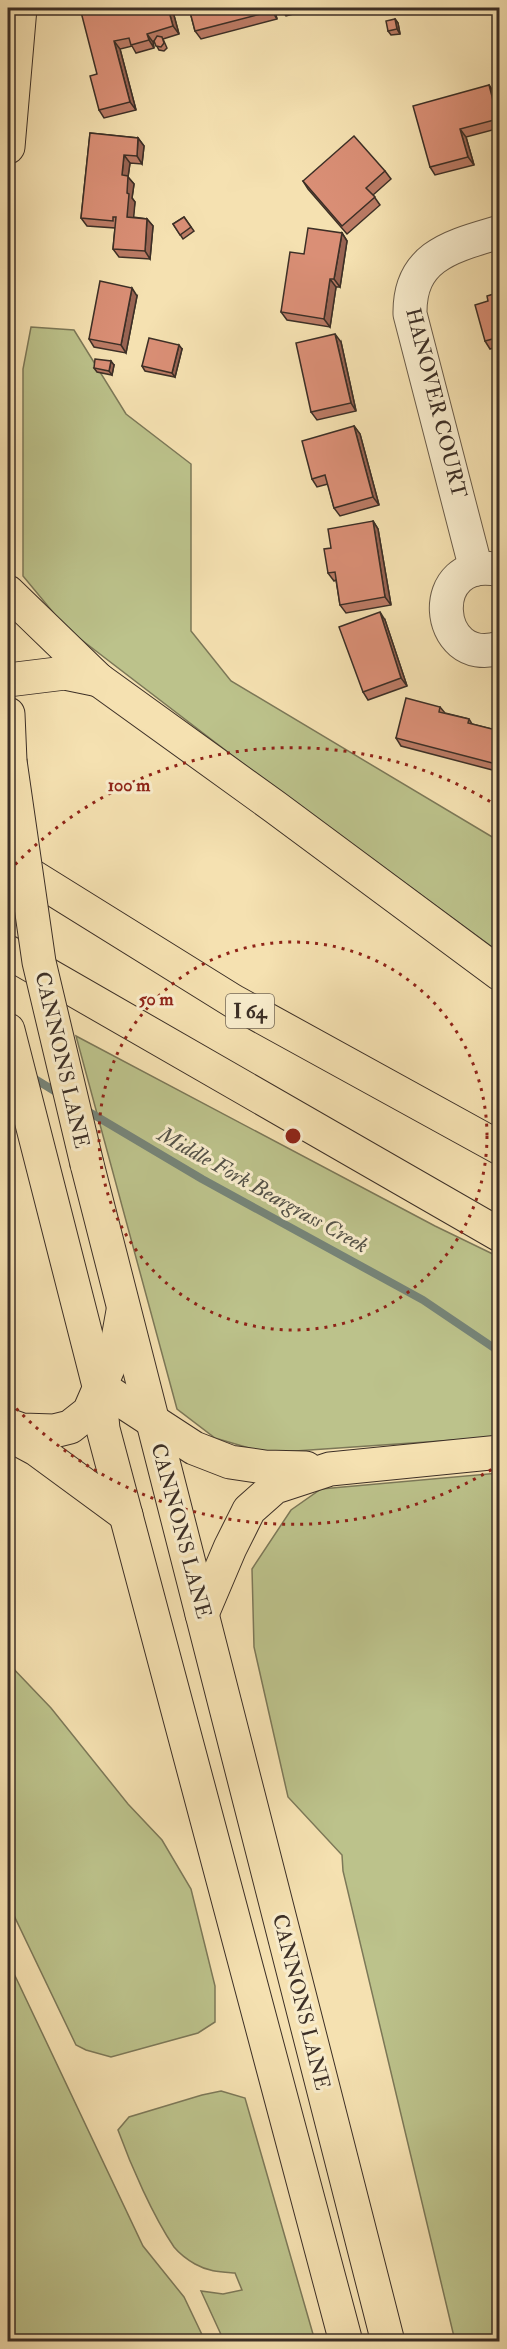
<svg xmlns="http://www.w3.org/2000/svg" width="507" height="2349" font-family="'IM FELL Double Pica',serif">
<rect width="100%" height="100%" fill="#f5e1b1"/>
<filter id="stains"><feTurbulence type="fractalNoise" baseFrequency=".00333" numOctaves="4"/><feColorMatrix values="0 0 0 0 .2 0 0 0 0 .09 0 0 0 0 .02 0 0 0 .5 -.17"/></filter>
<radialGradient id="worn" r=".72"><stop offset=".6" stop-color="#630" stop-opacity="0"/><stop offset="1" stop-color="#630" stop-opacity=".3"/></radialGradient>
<g fill="#bcc28b" stroke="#7c7858" stroke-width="1.5">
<polygon points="31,327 74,330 126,414 191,464 191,631 231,681 499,841 499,952 259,776 66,628 23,576 23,369"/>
<polygon points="76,1036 435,1226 499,1257 499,1437 266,1453 215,1438 177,1409"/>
<polygon points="499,1473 499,2341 455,2341 343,1871 342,1855 288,1797 254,1647 252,1569 291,1510 321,1489"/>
<polygon points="8,1663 51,1708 128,1804 162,1840 191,1889 215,1986 215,2022 198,2033 111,2057 86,2050 76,2045 8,1903"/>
<polygon points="8,1961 143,2246 184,2297 205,2341 8,2341"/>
<path d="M221,2091l24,7 70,243h-91l-23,-50 22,3 19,-4 -7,-17c-14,-1 -26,-1 -40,-9 -7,-4 -16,-11 -21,-17 -21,-31 -43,-81 -56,-117l11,-13 73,-22z"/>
</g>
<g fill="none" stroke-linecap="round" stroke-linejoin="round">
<g stroke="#768478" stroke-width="8">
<polyline points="30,1076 61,1095"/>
<polyline points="84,1109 202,1179 423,1300 500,1352"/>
</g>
<g stroke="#6a5c49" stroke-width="35">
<g id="minor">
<path d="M476,569l-66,-255c-1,-59 43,-68 90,-82"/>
<path d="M500,570c-76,-17 -67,99 0,78"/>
</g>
</g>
<g stroke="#3c2f26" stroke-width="35">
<g id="major">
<polyline points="8,147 20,8"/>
<polyline points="8,714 10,761"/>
<path d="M8,1030l91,356 4,43c82,304 161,609 243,913"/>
<polyline points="87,1164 388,2342"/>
</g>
</g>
<g stroke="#3c2f26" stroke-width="35">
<g id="highway">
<polyline points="8,592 99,680 275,807 500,974"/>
<polyline points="8,680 65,673 99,680"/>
<polyline points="8,861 233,1001 500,1148"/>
<polyline points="8,952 500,1235"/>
<polyline points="99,1386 194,1448 230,1462 265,1467 306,1468"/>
<polyline points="8,1425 22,1430 54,1431 70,1427 89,1412 116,1350 123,1311"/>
<polyline points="8,1434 36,1449 126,1515"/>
<polyline points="202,1614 230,1548 249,1510 275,1487 330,1469 500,1452"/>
</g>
</g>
<use href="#minor" stroke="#f8eccc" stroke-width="33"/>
<use href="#major" stroke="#f5e1b1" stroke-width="33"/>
<use href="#highway" stroke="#f5e1b1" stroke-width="33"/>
<g stroke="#3c2f26" stroke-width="35" stroke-linecap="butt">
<polyline id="major-bridge" points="10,761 39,962 87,1164"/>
</g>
<use href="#major-bridge" stroke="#f5e1b1" stroke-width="33"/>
</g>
<g fill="#bb7b65" stroke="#3c2f26" stroke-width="1.5">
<polygon points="93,8 172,8 179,34 163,39 167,48 164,51 159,50 154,41 153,42 154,48 136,53 132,46 120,49 136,110 104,118 99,110"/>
<polygon points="189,8 274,8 277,19 201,39 195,31"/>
<polygon points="280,8 317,8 286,16"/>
<polygon points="395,19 398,23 400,34 391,35 388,31"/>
<polygon points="489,85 494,93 500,113 500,128 466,137 474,165 435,175 430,167"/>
<polygon points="90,133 138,138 144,146 142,164 130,163 128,177 134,184 132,198 135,202 133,217 147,219 153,226 150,259 119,257 113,249 115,228 87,226 81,218"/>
<polygon points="385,171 391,179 373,195 380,205 347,234 308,189 303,181"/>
<polygon points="184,217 194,231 183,239 173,224"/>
<polygon points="342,233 347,241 340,287 336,287 330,327 287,320 281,312 304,254"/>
<polygon points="500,292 500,346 490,349 485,341 488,301"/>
<polygon points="137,296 126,353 94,347 89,339"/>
<polygon points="341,342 356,411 317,420 311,412"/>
<polygon points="182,349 175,377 145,371 142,366"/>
<polygon points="114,365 112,375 97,372 94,368"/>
<polygon points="354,426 360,434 379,505 340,516 334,508 328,484 317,487 312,479"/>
<polygon points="373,521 378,529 391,605 346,613 340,605 336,580 334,581 328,573 331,548"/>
<polygon points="385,620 407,686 368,700 363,692"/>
<polygon points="440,707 445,713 469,719 472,724 500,731 500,772 401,746 396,738"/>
</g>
<g fill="#996453" stroke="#3c2f26" stroke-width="1.5">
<polygon points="168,8 172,8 179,34 173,26"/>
<polygon points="271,8 274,8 277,19 272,11"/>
<polygon points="395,19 398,23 400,34 397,29"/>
<polygon points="147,34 153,42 154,48 149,40"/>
<polygon points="114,41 120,49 136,110 130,102"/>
<polygon points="489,85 494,93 500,113 500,121 498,119"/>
<polygon points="460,129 466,137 474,165 468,157"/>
<polygon points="138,138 144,146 142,164 137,156"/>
<polygon points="124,155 130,163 128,177 134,184 132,198 135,202 133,225 127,217 127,193 122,175"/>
<polygon points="147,219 153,226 150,259 145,251"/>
<polygon points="342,233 347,241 340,287 334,279"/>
<polygon points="330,279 336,287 330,327 324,319"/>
<polygon points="132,288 137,296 126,353 121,345"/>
<polygon points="335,334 341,342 356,411 351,403"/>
<polygon points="179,345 182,349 175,377 172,373"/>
<polygon points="111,361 114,365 112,375 109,371"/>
<polygon points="354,426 360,434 379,505 373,497"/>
<polygon points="373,521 378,529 391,605 385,597"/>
<polygon points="380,612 385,620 407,686 401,678"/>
</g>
<g fill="#da8f76" stroke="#3c2f26" stroke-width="1.5">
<polygon points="93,8 168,8 173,26 147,34 149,40 131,45 129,38 114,41 130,102 99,110 90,76 97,74 81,12 93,9"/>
<polygon points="189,8 271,8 272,11 195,31"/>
<polygon points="395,19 397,29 388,31 386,21"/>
<polygon points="157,36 162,37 164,43 161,47 156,46 154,41"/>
<polygon points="489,85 498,119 460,129 468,157 430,167 413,106"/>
<polygon points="90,133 138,138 137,156 124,155 122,175 128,176 127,193 129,194 127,217 147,219 145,251 113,249 116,217 113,217 113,221 81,218"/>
<polygon points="354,136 385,171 366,188 375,197 342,226 303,181"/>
<polygon points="184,217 191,227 180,235 173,224"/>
<polygon points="308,228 342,233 334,279 330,279 324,319 281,312 290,252 304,254"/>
<polygon points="100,281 132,288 121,345 89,339"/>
<polygon points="500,292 500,337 485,341 475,305 488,301 487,296"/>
<polygon points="335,334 351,403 311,412 296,343"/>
<polygon points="149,338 179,345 172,373 142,366"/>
<polygon points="95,359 111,361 109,371 94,368"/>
<polygon points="354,426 373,497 334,508 325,475 312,479 302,441"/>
<polygon points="373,521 385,597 340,605 335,572 328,573 324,549 331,548 328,529"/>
<polygon points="380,612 401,678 363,692 339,627"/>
<polygon points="406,698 440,707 439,712 469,719 468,723 500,731 500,765 396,738"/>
</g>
<g fill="none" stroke="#8f2418" stroke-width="3" stroke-dasharray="3 6">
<circle cx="293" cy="1136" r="194"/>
<path d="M499 1465A388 388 0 0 1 9 1401M9 871A388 388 0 0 1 499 807"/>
</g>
<g text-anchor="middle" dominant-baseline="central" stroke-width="6" stroke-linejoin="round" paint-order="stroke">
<rect fill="#f8eccc" stroke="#746858" stroke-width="1.5" x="226" y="994" width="48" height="34" rx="4.5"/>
<g font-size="20" font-weight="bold" fill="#3c2f26">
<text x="250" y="1011">I 64</text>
</g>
<g font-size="21" fill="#3c2f26" stroke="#f8eccc">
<text transform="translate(436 403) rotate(76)">HANOVER COURT</text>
<text transform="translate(62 1060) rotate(77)">CANNONS LANE</text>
<text transform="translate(181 1531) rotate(75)">CANNONS LANE</text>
<text transform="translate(301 2002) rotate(76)">CANNONS LANE</text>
</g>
<g font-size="22" font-style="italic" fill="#545248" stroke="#f8eccc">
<text transform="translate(263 1190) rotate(29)">Middle Fork Beargrass Creek</text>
</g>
</g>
<circle cx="293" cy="1136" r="9" fill="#8f2418" stroke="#f8eccc" stroke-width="3"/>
<g font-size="18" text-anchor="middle" font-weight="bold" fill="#8f2418" stroke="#f8eccc" stroke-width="6" stroke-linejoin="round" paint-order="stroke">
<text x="129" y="791">100 m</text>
<text x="156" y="1005">50 m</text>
</g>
<rect width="507" height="2349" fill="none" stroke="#f5e1b1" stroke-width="30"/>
<rect x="9" y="9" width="489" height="2331" fill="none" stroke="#3c2f26" stroke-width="3"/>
<rect x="15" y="15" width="477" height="2319" fill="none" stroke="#3c2f26" stroke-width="1.5"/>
<rect width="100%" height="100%" filter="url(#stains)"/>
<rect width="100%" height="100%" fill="url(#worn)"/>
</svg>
